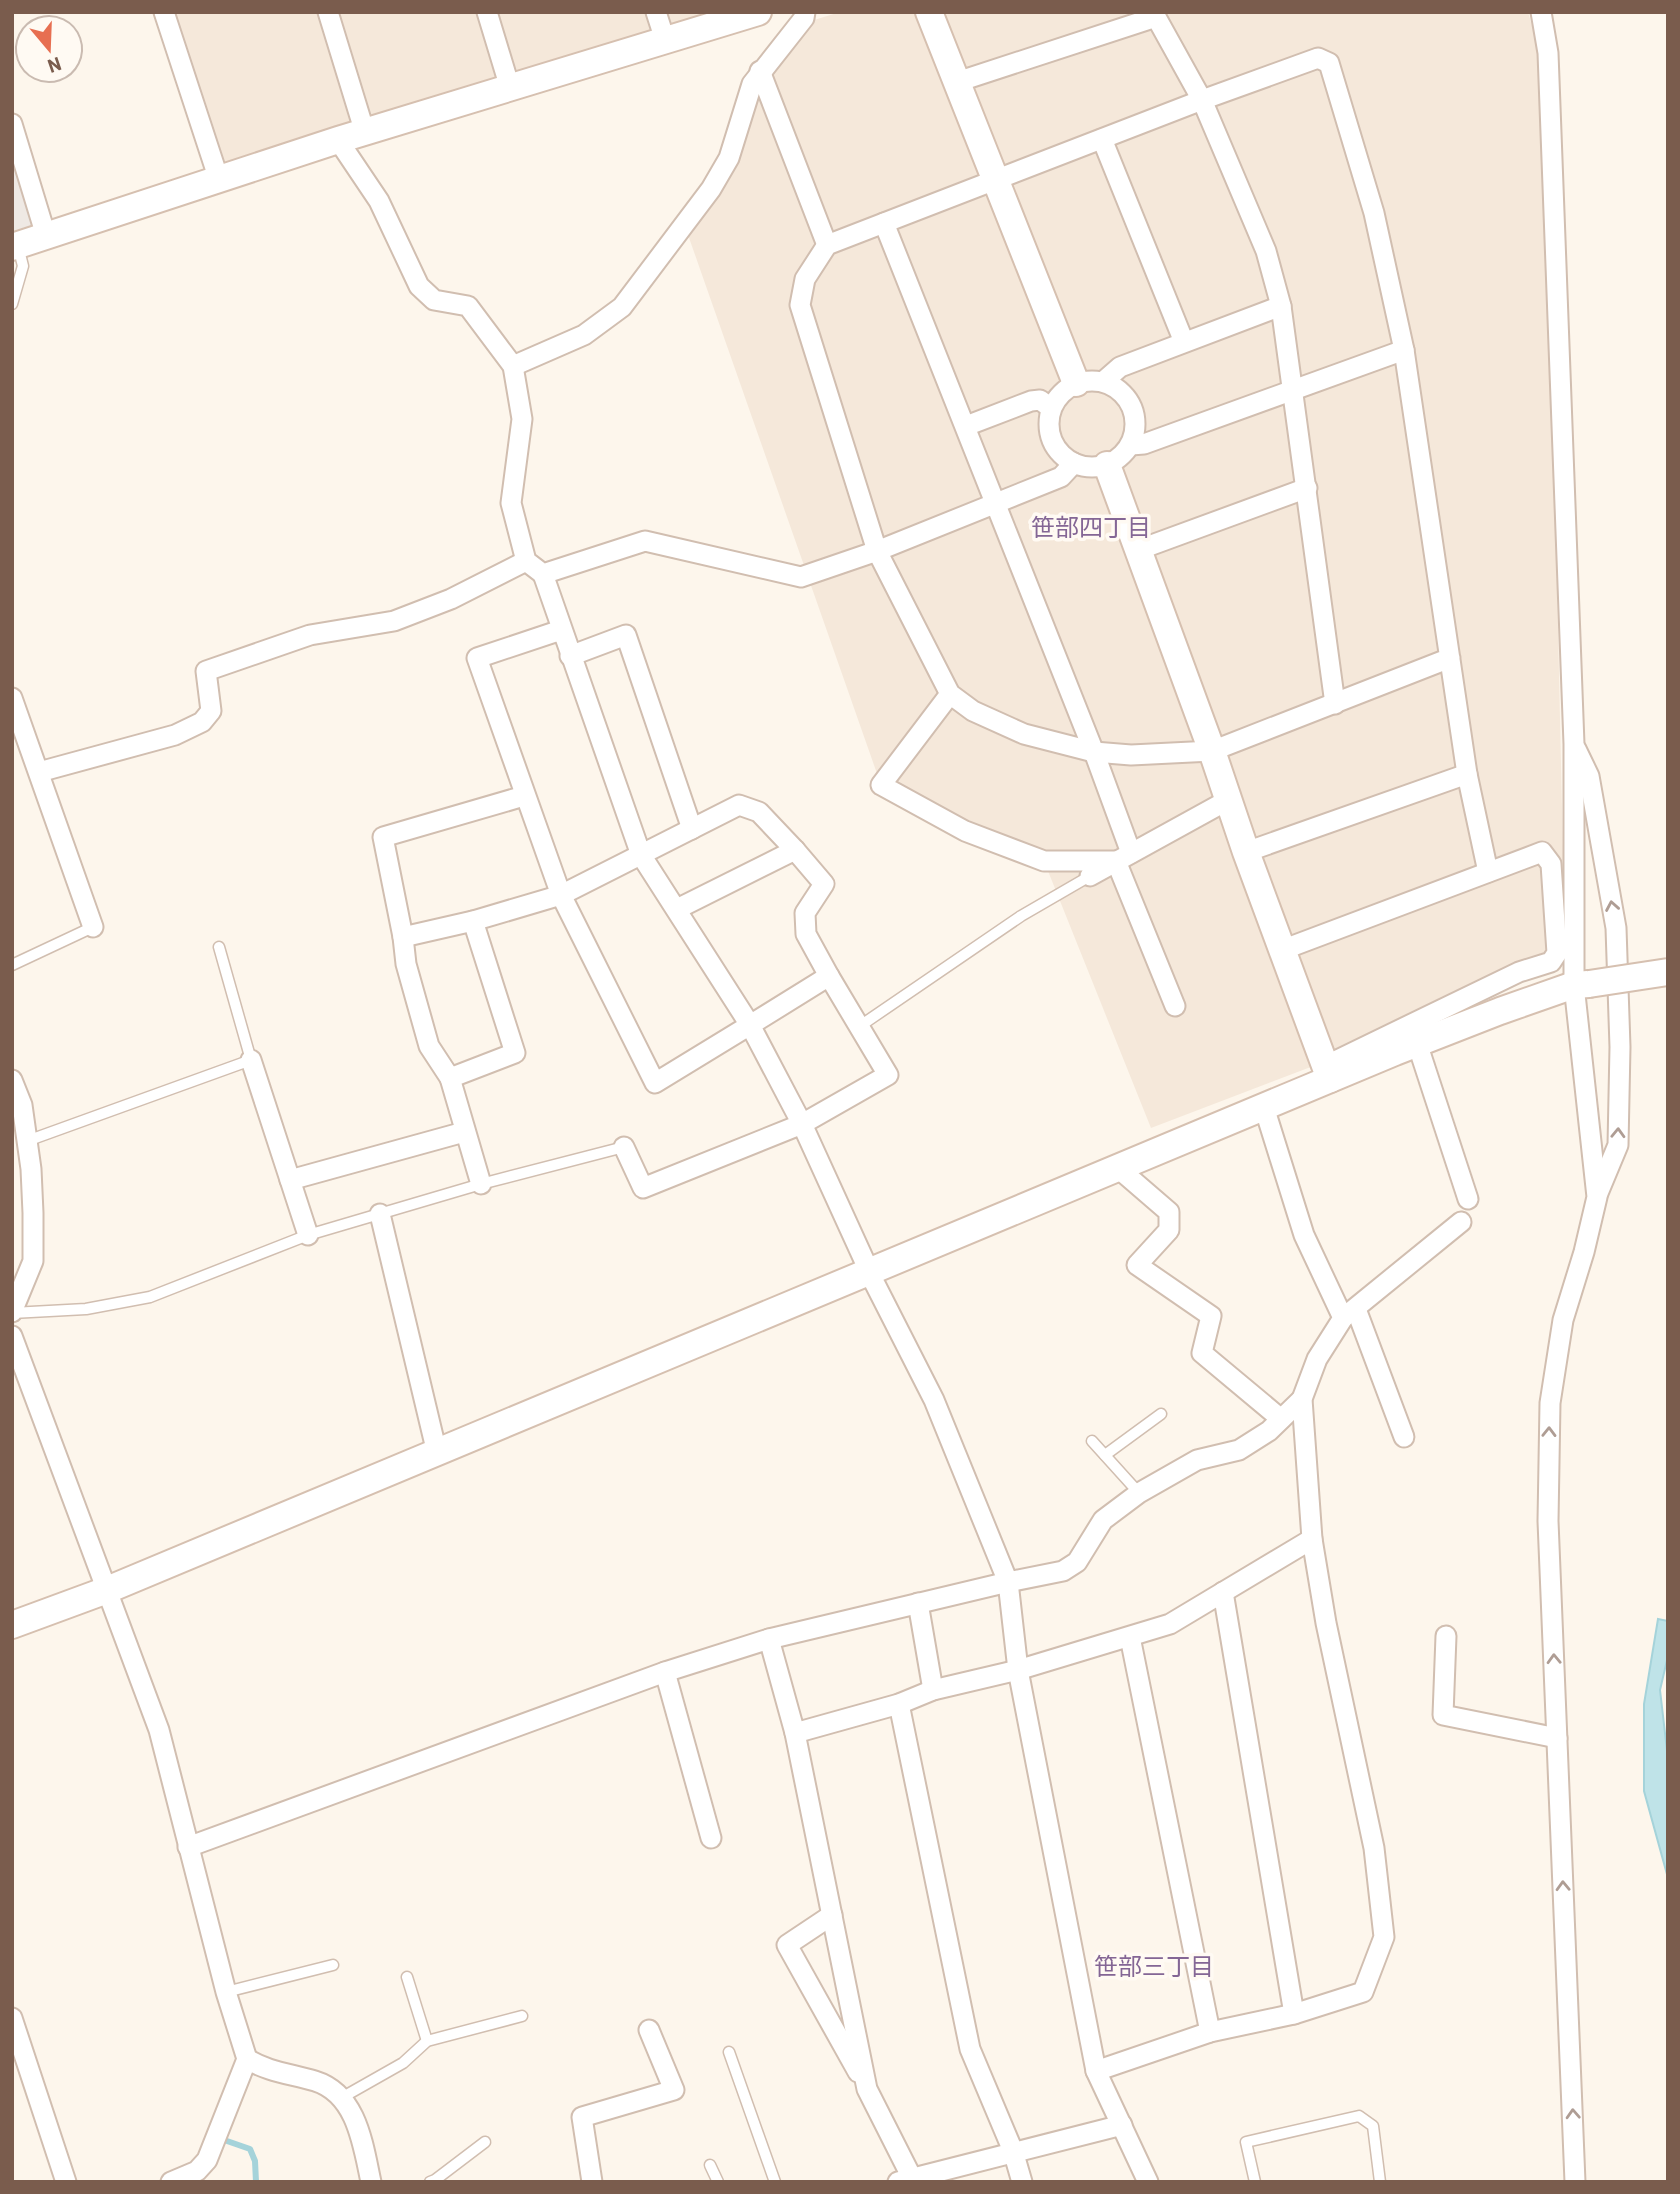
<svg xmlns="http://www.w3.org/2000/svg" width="1680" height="2194" font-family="Barlow,'Noto Sans JP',sans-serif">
<rect width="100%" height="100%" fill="#fdf6ec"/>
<g fill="#f5e8da">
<polygon points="172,12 720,12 221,165"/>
<polygon points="840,12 1528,12 1541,56 1553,400 1565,947 1527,976 1379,1041 1151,1128 1044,861 881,785 687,232 707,204 713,203 721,192 721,182 748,105 811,21"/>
</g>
<polygon fill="#efe9e4" points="12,147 37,224 12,231"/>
<polygon fill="#bfe3e8" stroke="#a5d3da" stroke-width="2" points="1658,1619 1668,1621 1668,1656 1660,1690 1668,1759 1668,1878 1644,1791 1644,1704"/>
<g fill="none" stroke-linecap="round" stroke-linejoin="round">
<polyline stroke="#a5d3da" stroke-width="6" points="227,2141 250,2149 255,2161 256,2182"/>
<g stroke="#d1beb0" stroke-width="13">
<g id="lane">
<polyline points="12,304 23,266 18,246"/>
<polyline points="12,965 93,927"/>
<polyline points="860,1026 1021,916 1090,876"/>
<polyline points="27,1141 251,1060 219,947"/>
<polyline points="12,1313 86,1309 150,1297 308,1235 481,1184 624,1147"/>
<polyline points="1092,1441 1139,1493"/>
<polyline points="1105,1455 1161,1414"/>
<polyline points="407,1977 427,2041"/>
<polyline points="226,1992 333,1965"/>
<polyline points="729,2052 775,2182"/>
<polyline points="343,2097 403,2063 427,2041 522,2016"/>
<polyline points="710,2165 718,2182"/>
<polyline points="430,2182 435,2180 485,2142"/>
<polyline points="1255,2182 1246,2142 1359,2116 1373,2126 1380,2182"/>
</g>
</g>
<g stroke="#d1beb0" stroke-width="23">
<g id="street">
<polyline points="164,12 219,180"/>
<polyline points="328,12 365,133"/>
<polyline points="487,12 510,88"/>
<polyline points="656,12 665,40"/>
<polyline points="1541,12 1548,53 1574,744 1574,985 1597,1197 1584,1252 1563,1320 1550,1403 1548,1521 1575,2182"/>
<polyline points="760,71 827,245"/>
<polyline points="957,82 1156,17 1202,100 1266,251 1281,306 1335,704"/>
<polyline points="12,124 46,236"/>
<polyline points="1102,139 1184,342"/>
<polyline points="338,140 379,201 419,286 434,300 468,306 513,366 522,419 511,503 526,561 543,574 645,541 801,577 877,551 1061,477 1074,463"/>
<polyline points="884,223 1094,752 1131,853"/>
<polyline points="513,366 584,335 622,307 711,189 729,158 752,84 804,18 805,12"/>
<circle cx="1092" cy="424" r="43"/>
<polyline points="1104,381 1120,367 1281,306"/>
<polyline points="966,426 1031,401 1040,400 1051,408"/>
<polyline points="1131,445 1144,444 1404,350"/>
<polyline points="1138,550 1307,488"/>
<polyline points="543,574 641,855 750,1025 655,1083 561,895 477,658 561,630"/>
<polyline points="570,656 626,635 692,829"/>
<polyline points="1450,658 1212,751 1131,755 1094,752 1024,734 973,711 950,694 877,551 800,305 805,279 827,245 1202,100 1318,58 1329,63 1374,213 1404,350 1467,774 1488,872"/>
<polyline points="950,694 881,785 965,831 1044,861 1116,861 1175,1006"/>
<polyline points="12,698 93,927"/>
<polyline points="1576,749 1589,776 1616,928 1620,1047 1618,1145 1598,1193"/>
<polyline points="39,772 175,735 202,722 211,711 206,671 310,635 394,621 451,599 526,561"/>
<polyline points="1246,852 1467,774"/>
<polyline points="1090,876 1228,800"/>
<polyline points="677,909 795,850"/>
<polyline points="473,921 515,1053 450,1078 481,1184"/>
<polyline points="403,937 473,921 561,895 739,805 759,812 795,850 824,884 805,913 806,934 829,976"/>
<polyline points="1282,950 1542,852 1551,864 1557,953 1551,962 1519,972 1325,1066"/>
<polyline points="1417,1043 1468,1199"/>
<polyline points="251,1060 308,1235"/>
<polyline points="450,1078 429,1046 406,964 403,937 383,837 524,796"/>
<polyline points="12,1080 22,1105 31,1169 33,1213 33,1261 12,1312"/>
<polyline points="624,1147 643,1188 802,1124 888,1075 829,976 750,1025 802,1124 875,1284 934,1400 1008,1582 1018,1670 1096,2071 1148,2182"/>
<polyline points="1118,1168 1169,1212 1169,1230 1137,1265 1211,1316 1202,1353 1281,1419"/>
<polyline points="290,1180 464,1132"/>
<polyline points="380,1214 437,1453"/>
<polyline points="1356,1309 1404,1437"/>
<polyline points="1343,1318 1461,1222"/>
<polyline points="12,1336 159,1730 226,1992 247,2059 207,2160 197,2171 171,2182"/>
<polyline points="1223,1592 1294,2014"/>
<polyline points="918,1603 933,1690"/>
<polyline points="1446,1636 1443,1715 1557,1738"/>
<polyline points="1130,1637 1210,2032"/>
<polyline points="769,1639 795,1733 867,2089 914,2182"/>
<polyline points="665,1672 711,1838"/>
<polyline points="899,1704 970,2049 1013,2151 1022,2182"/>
<polyline points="795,1733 899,1704 933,1690 1018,1670 1170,1624 1312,1539"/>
<polyline points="188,1847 665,1672 769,1639 1008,1582 1063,1571 1077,1562 1103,1520 1139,1493 1197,1460 1239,1450 1269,1431 1302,1399"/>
<polyline points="832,1915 787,1945 858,2072"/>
<polyline points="12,2018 66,2182"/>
<path d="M247,2059c21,13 45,15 68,22 42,13 48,64 56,101"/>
<polyline points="1096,2071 1210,2032 1294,2014 1363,1992 1384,1937 1374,1848 1326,1623 1312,1539 1302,1399 1317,1359 1343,1318 1304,1235 1264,1107"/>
<polyline points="592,2182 582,2117 674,2090 649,2030"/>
<polyline points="898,2182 1122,2125"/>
</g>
</g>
<g stroke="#d6c0b0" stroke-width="30">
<g id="secondary">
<polyline points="929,12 1076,383"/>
<polyline points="12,247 338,140 758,12"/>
<polyline points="1107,465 1212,751 1246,852 1330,1079"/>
<polyline points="12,1625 107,1590 1395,1052 1500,1011 1574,985 1589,984"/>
</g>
</g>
<use href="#lane" stroke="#fff" stroke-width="10"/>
<use href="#street" stroke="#fff" stroke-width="19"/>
<use href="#secondary" stroke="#fff" stroke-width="26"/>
<g stroke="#d6c0b0" stroke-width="30" stroke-linecap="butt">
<polyline id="secondary-bridge" points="1589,984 1668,972"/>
</g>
<use href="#secondary-bridge" stroke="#fff" stroke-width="26"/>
</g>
<defs><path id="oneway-chevron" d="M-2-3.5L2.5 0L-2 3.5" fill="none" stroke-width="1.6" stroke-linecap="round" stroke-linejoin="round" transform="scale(1.75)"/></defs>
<g stroke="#af9d94">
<use href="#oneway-chevron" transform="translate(1612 906) rotate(-100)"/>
<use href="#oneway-chevron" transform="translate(1618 1133) rotate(-88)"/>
<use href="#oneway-chevron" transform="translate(1549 1432) rotate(-89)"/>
<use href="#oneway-chevron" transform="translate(1554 1659) rotate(-92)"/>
<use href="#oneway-chevron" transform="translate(1563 1886) rotate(-92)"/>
<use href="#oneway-chevron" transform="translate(1573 2114) rotate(-93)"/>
</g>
<g text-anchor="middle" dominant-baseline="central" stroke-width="7" stroke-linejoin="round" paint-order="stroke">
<g font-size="24" fill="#846695" stroke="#fffaf3">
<text x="1091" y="526">笹部四丁目</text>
<text x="1154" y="1965">笹部三丁目</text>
</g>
</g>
<rect width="1680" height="2194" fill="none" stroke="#7a5c4d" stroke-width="28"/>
<g transform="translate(49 49) rotate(161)"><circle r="33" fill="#fffaf3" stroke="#cabbb1" stroke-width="2"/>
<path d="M0-5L12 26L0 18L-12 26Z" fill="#e76f51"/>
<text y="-10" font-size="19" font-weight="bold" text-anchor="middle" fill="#7a5c4d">N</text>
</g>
</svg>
